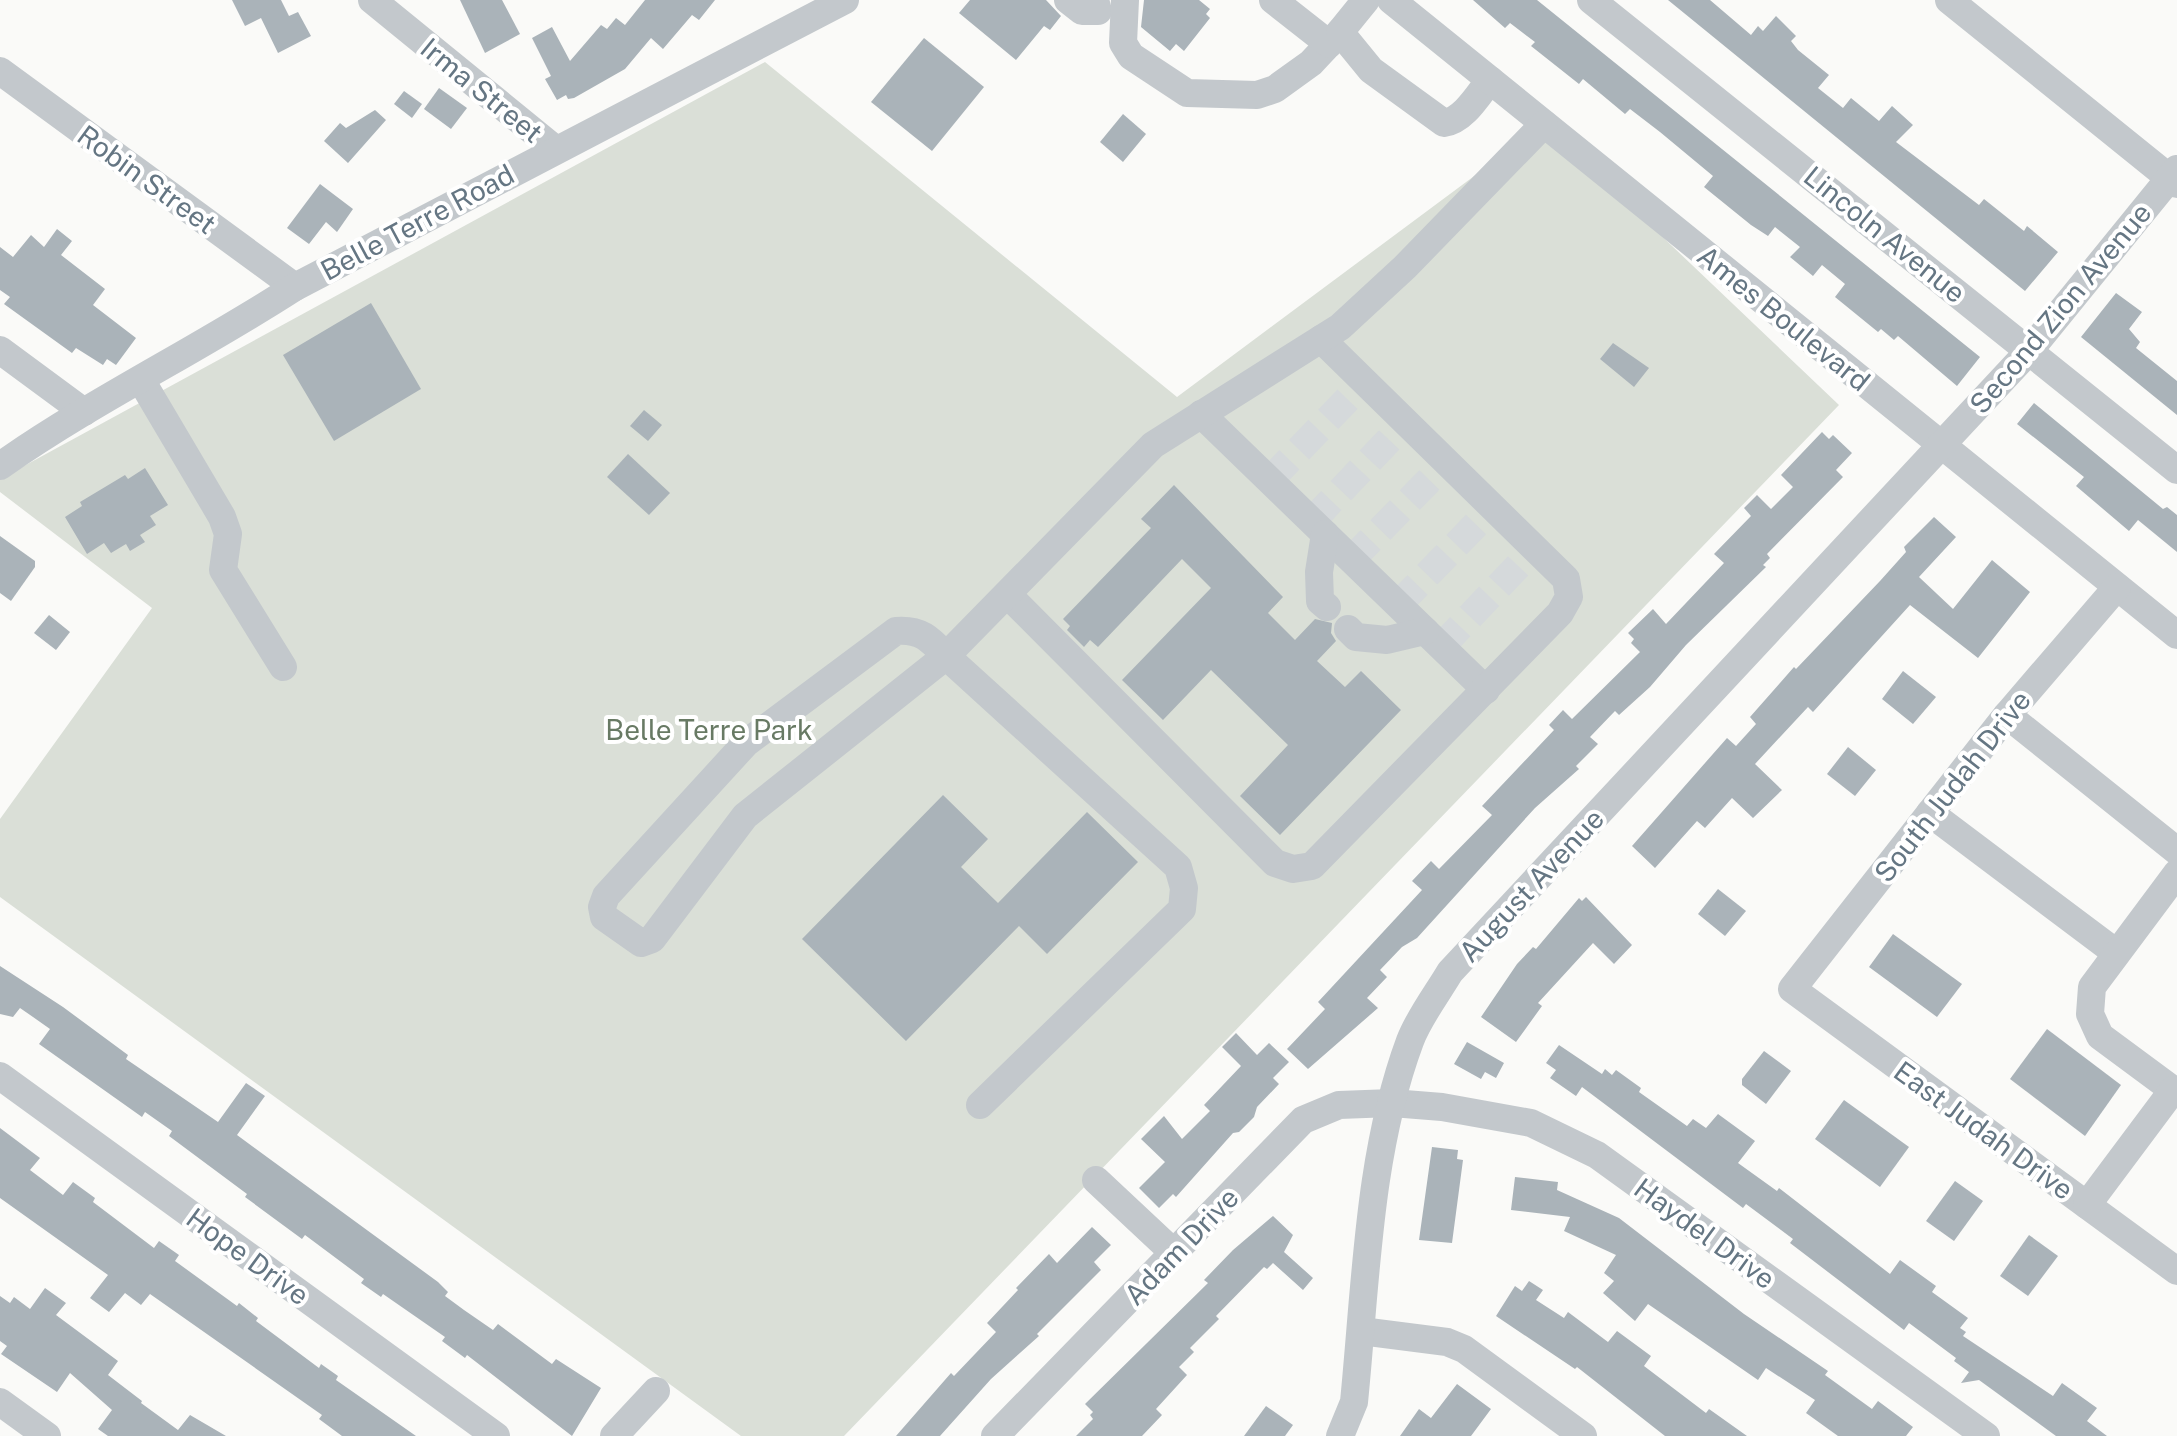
<svg xmlns="http://www.w3.org/2000/svg" width="2177" height="1436" font-family="'Public Sans',sans-serif">
<rect width="100%" height="100%" fill="#fafaf8"/>
<polygon fill="#dadfd7" points="765,62 1177,397 1544,124 1839,405 844,1436 741,1436 0,897 0,819 152,608 0,492 0,479"/>
<g fill="#aab3b9">
<polygon points="232,0 281,0 289,16 298,12 311,36 278,53 261,18 245,26"/>
<polygon points="460,0 502,0 520,34 485,53"/>
<polygon points="645,0 715,0 699,20 692,15 663,49 651,38 625,69 574,98 568,99 566,95 557,100 545,79 551,76 532,38 552,27 570,61 601,25 607,29 616,18 625,25"/>
<polygon points="970,0 1046,0 1061,16 1050,30 1044,26 1016,60 959,13"/>
<polygon points="1144,0 1199,0 1210,9 1206,14 1210,18 1184,51 1176,44 1170,51 1141,27"/>
<polygon points="1473,0 1537,0 1980,357 1957,386 1898,336 1894,340 1881,329 1878,332 1835,297 1845,284 1822,265 1813,276 1790,257 1800,247 1775,227 1768,236 1751,225 1704,187 1713,176 1660,132 1630,109 1625,114 1583,79 1579,84 1531,46 1535,42 1510,23 1505,28"/>
<polygon points="1668,0 1710,0 1751,35 1758,26 1763,31 1776,16 1796,36 1791,41 1798,50 1829,75 1818,88 1843,108 1851,98 1879,121 1892,106 1913,125 1896,142 1979,205 1984,199 2024,231 2027,226 2058,252 2025,291"/>
<polygon points="924,38 984,87 932,151 871,102"/>
<polygon points="439,88 467,108 451,129 424,109"/>
<polygon points="404,91 422,104 412,118 394,104"/>
<polygon points="375,110 386,120 348,163 324,141 340,123 346,128"/>
<polygon points="1123,114 1146,134 1123,162 1100,142"/>
<polygon points="320,184 353,209 337,232 326,222 309,244 287,228"/>
<polygon points="57,229 72,241 61,255 105,289 93,305 136,338 116,365 107,359 103,365 76,348 72,353 4,304 10,297 0,290 0,247 13,257 31,235 44,247"/>
<polygon points="2116,293 2142,312 2129,329 2140,342 2136,348 2177,381 2177,415 2081,337"/>
<polygon points="371,303 421,389 334,441 283,355"/>
<polygon points="1613,343 1649,368 1634,387 1600,359"/>
<polygon points="2034,403 2163,509 2167,507 2177,515 2177,552 2138,520 2129,531 2076,486 2084,477 2017,424"/>
<polygon points="644,410 662,425 648,441 630,426"/>
<polygon points="1822,432 1829,439 1833,435 1852,453 1836,470 1843,477 1767,554 1770,558 1763,565 1766,567 1686,645 1650,687 1619,715 1615,711 1590,737 1598,744 1576,766 1579,769 1535,808 1417,938 1402,947 1380,970 1387,977 1367,998 1378,1008 1308,1069 1287,1049 1325,1009 1318,1002 1422,890 1412,881 1431,861 1439,869 1492,815 1482,806 1554,730 1549,725 1563,710 1572,719 1640,652 1631,643 1634,639 1628,633 1653,609 1666,624 1724,563 1714,554 1751,516 1744,508 1757,495 1771,509 1793,487 1781,475"/>
<polygon points="628,454 670,493 649,515 607,477"/>
<polygon points="145,468 168,505 150,516 156,525 140,535 145,542 130,551 126,544 111,553 104,543 87,554 65,517 82,506 80,502 125,475 128,479"/>
<polygon points="1174,485 1283,597 1268,613 1295,640 1315,619 1332,623 1331,633 1336,641 1317,661 1345,687 1361,671 1401,710 1280,835 1240,796 1288,745 1211,670 1163,720 1122,680 1211,588 1182,559 1098,647 1090,640 1084,647 1067,630 1070,626 1063,619 1151,528 1141,519"/>
<polygon points="1934,517 1956,537 1919,577 1953,609 1992,560 2030,592 1978,658 1910,605 1813,712 1808,707 1755,764 1782,790 1753,818 1732,798 1705,828 1697,821 1655,868 1632,846 1727,738 1736,746 1756,724 1750,717 1794,667 1796,669 1880,581 1906,552 1904,547"/>
<polygon points="0,536 35,561 35,567 11,601 0,593"/>
<polygon points="49,615 70,632 56,650 34,633"/>
<polygon points="1903,671 1936,697 1913,724 1882,699"/>
<polygon points="1848,747 1876,770 1855,796 1827,774"/>
<polygon points="943,795 988,839 961,867 998,903 1087,812 1138,862 1047,954 1019,926 906,1041 802,939"/>
<polygon points="1718,889 1746,911 1725,936 1698,914"/>
<polygon points="1586,897 1632,945 1614,964 1593,943 1538,1003 1542,1006 1516,1042 1481,1017 1517,964 1533,947 1536,949 1579,898 1582,901"/>
<polygon points="1893,934 1962,984 1937,1017 1869,967"/>
<polygon points="0,966 63,1007 128,1055 126,1059 218,1122 246,1083 265,1096 237,1135 438,1282 448,1292 445,1296 464,1310 493,1330 498,1324 552,1364 556,1359 601,1388 572,1436 467,1355 465,1358 442,1341 445,1337 383,1294 381,1297 361,1283 364,1279 305,1235 302,1239 245,1197 247,1194 169,1136 172,1131 145,1112 142,1117 39,1044 50,1029 33,1017 20,1008 13,1017 0,1014"/>
<polygon points="2047,1029 2121,1085 2085,1136 2010,1079"/>
<polygon points="1236,1033 1257,1055 1269,1043 1289,1062 1273,1078 1279,1084 1257,1107 1254,1117 1239,1132 1233,1133 1176,1197 1173,1194 1159,1208 1139,1188 1165,1162 1141,1139 1164,1116 1182,1139 1210,1111 1204,1105 1241,1066 1222,1047"/>
<polygon points="1467,1042 1504,1063 1496,1078 1485,1072 1481,1079 1454,1064"/>
<polygon points="1559,1045 1602,1074 1605,1069 1612,1075 1616,1070 1641,1088 1639,1092 1687,1126 1693,1119 1706,1128 1718,1114 1755,1141 1738,1163 1777,1191 1779,1188 1890,1274 1900,1260 1936,1286 1932,1292 1968,1318 1960,1328 1966,1332 1963,1336 2053,1396 2062,1383 2097,1408 2087,1421 2107,1436 2056,1436 1979,1380 1961,1383 1969,1372 1954,1361 1956,1358 1909,1323 1904,1330 1790,1243 1793,1239 1746,1204 1743,1208 1582,1087 1576,1096 1550,1078 1556,1070 1546,1063"/>
<polygon points="1764,1051 1791,1071 1766,1104 1742,1085 1742,1079"/>
<polygon points="1844,1100 1909,1147 1880,1187 1815,1139"/>
<polygon points="0,1128 40,1158 30,1170 63,1195 73,1182 95,1198 93,1202 154,1248 159,1241 179,1255 175,1261 237,1306 239,1303 258,1318 256,1321 319,1368 321,1364 338,1376 336,1380 416,1436 342,1436 319,1419 322,1415 150,1294 141,1305 125,1293 109,1312 90,1298 108,1275 0,1198"/>
<polygon points="1432,1147 1458,1150 1457,1159 1463,1160 1452,1243 1419,1240"/>
<polygon points="1515,1177 1558,1182 1557,1190 1619,1218 1744,1314 1828,1371 1825,1375 1872,1409 1878,1401 1913,1427 1906,1436 1838,1436 1806,1413 1815,1400 1766,1368 1758,1380 1648,1304 1635,1321 1603,1293 1614,1281 1604,1273 1616,1255 1564,1231 1570,1217 1511,1210"/>
<polygon points="1955,1181 1983,1201 1954,1241 1926,1221"/>
<polygon points="1273,1216 1293,1235 1284,1252 1313,1278 1303,1290 1273,1263 1267,1269 1264,1267 1216,1316 1219,1319 1190,1348 1194,1352 1179,1367 1187,1375 1156,1409 1162,1415 1142,1436 1076,1436 1093,1419 1090,1415 1093,1412 1085,1404 1208,1283 1204,1280 1233,1250"/>
<polygon points="1092,1227 1111,1245 1094,1262 1101,1270 1037,1334 1039,1336 991,1379 940,1436 896,1436 951,1373 954,1376 996,1332 987,1323 1018,1290 1016,1288 1049,1254 1057,1263"/>
<polygon points="2029,1235 2058,1256 2028,1296 2000,1276"/>
<polygon points="1529,1281 1543,1290 1536,1300 1564,1318 1568,1312 1608,1342 1617,1331 1651,1356 1644,1366 1706,1413 1709,1409 1747,1436 1665,1436 1577,1367 1575,1369 1496,1316 1515,1286 1522,1291"/>
<polygon points="45,1288 66,1303 56,1315 118,1361 108,1375 142,1401 141,1403 178,1430 190,1415 226,1436 108,1436 98,1429 112,1410 70,1373 57,1392 1,1354 7,1346 0,1341 0,1296 10,1303 14,1297 30,1309"/>
<polygon points="1457,1384 1491,1409 1471,1436 1400,1436 1419,1409 1431,1418"/>
<polygon points="1266,1406 1293,1425 1285,1436 1244,1436"/>
</g>
<g fill="none" stroke-linecap="round" stroke-linejoin="round">
<g stroke="#d5d9db" stroke-width="28" stroke-dasharray="28 14" stroke-linecap="butt">
<polyline points="1270,480 1365,381"/>
<polyline points="1312,521 1407,421"/>
<polyline points="1351,560 1448,461"/>
<polyline points="1398,605 1493,507"/>
<polyline points="1441,647 1535,548"/>
</g>
<g stroke="#c3c8cc" stroke-width="28">
<polyline points="372,0 555,149"/>
<polyline points="1068,0 1082,11 1098,11 1095,0"/>
<polyline points="1125,0 1123,43 1131,56 1187,93 1257,95 1275,89 1311,63 1340,32"/>
<polyline points="1273,0 1329,44"/>
<path d="M1366,0l-26,32 31,38 73,53c20,-3 34,-28 46,-43"/>
<polyline points="1391,0 2177,635"/>
<polyline points="1591,0 2177,470"/>
<polyline points="1949,0 2177,184"/>
<polyline points="0,71 295,287"/>
<polyline points="0,350 84,412"/>
<polyline points="141,380 222,517 228,534 223,570 283,667"/>
<polyline points="1201,414 1486,690"/>
<path d="M0,466c94,-66 198,-116 295,-179l550,-287"/>
<polyline points="1325,534 1319,572 1320,601 1327,607"/>
<polyline points="2117,587 2007,715 1792,989 2177,1271"/>
<polyline points="1008,595 1275,863 1293,869 1312,866 1560,613 1569,597 1566,579 1321,339"/>
<polyline points="1348,629 1356,637 1387,640 1425,631"/>
<polyline points="2007,715 2177,851"/>
<polyline points="1930,813 2115,952"/>
<polyline points="2177,873 2092,987 2090,1014 2100,1036 2177,1093"/>
<polyline points="0,1076 496,1436"/>
<path d="M980,1105l202,-196 2,-21 -6,-21 -232,-211c-16,-17 -25,-27 -50,-25l-150,112 -140,153 -4,11 2,10 37,26 11,-4 93,-123 201,-160 207,-211 187,-118 65,-60 139,-143"/>
<polyline points="1096,1180 1174,1253"/>
<polyline points="2087,1205 2173,1090"/>
<polyline points="1361,1331 1447,1342 1464,1349 1583,1436"/>
<polyline points="0,1402 47,1436"/>
<polyline points="614,1436 656,1391"/>
<polyline points="995,1436 1303,1120 1339,1105 1392,1103 1442,1107 1531,1123 1597,1155 1986,1436"/>
<path d="M1340,1436l14,-34c12,-120 14,-248 56,-361 9,-24 27,-47 40,-69l580,-622 147,-181"/>
</g>
</g>
<g text-anchor="middle" dominant-baseline="central" stroke-width="8" stroke-linejoin="round" paint-order="stroke">
<g font-size="28" fill="#657683" stroke="#fff">
<text transform="translate(482 90) rotate(39)">Irma Street</text>
<text transform="translate(147 179) rotate(36)">Robin Street</text>
<text transform="translate(417 222) rotate(-28)">Belle Terre Road</text>
<text transform="translate(1885 234) rotate(39)">Lincoln Avenue</text>
<text transform="translate(2060 308) rotate(-50)">Second Zion Avenue</text>
<text transform="translate(1784 318) rotate(39)">Ames Boulevard</text>
<text transform="translate(1952 786) rotate(-52)">South Judah Drive</text>
<text transform="translate(1531 885) rotate(-47)">August Avenue</text>
<text transform="translate(1984 1130) rotate(36)">East Judah Drive</text>
<text transform="translate(1705 1233) rotate(36)">Haydel Drive</text>
<text transform="translate(1181 1246) rotate(-46)">Adam Drive</text>
<text transform="translate(248 1256) rotate(36)">Hope Drive</text>
</g>
<g font-size="28" fill="#687a64" stroke="#fff">
<text x="709" y="729">Belle Terre Park</text>
</g>
</g>
</svg>
